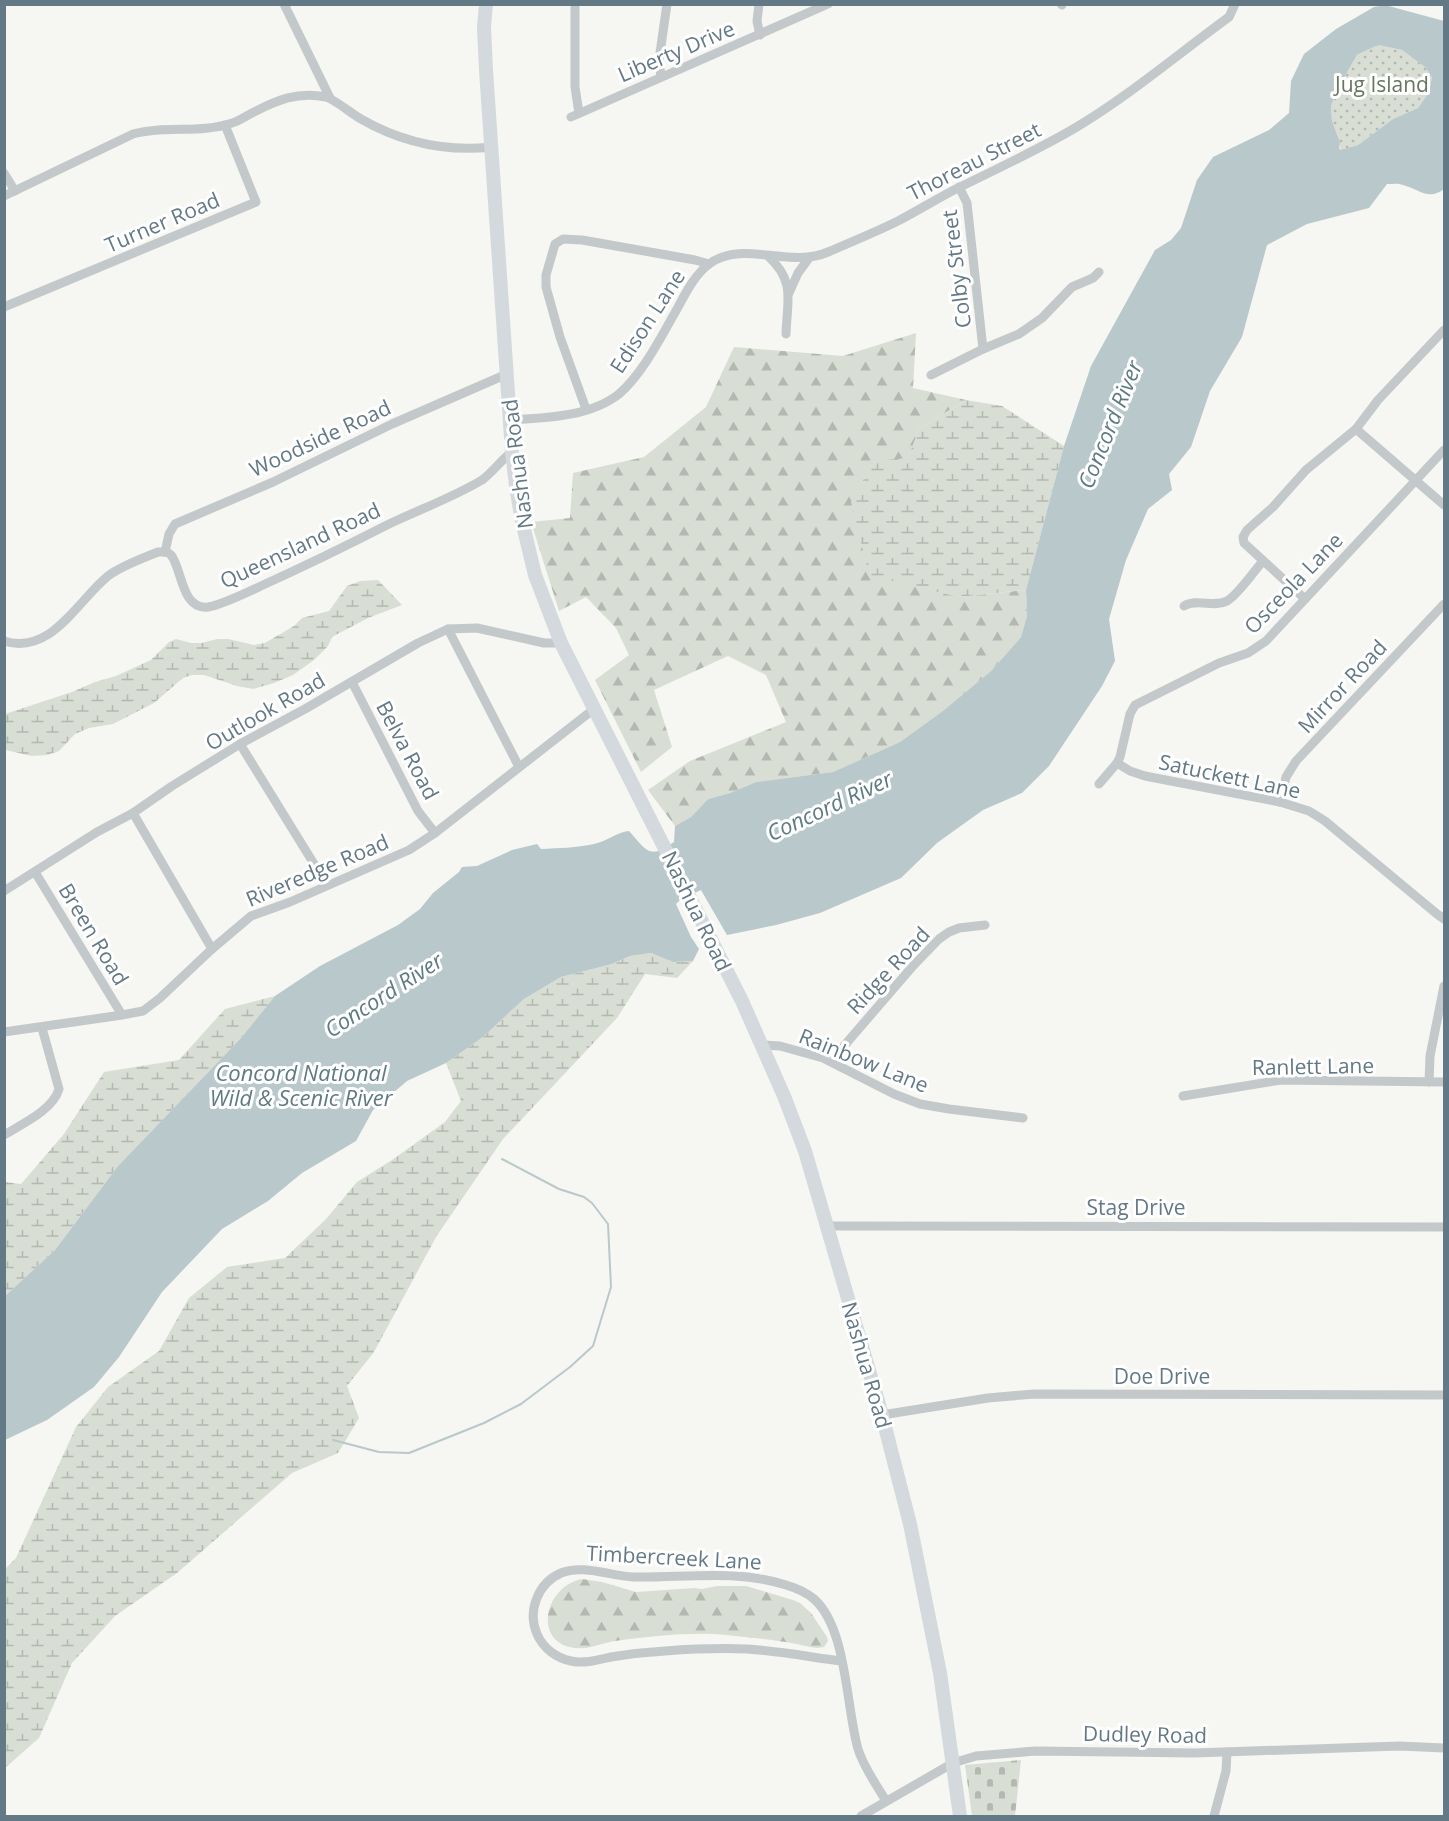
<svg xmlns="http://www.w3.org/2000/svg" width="1449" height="1821" font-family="'Open Sans',sans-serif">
<defs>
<pattern id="forest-firs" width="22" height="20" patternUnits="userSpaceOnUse" patternTransform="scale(1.5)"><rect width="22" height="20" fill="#d8ded3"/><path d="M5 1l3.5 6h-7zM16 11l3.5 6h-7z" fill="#b3b9b1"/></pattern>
<pattern id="wetland-marsh" width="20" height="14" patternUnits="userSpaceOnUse" patternTransform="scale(1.5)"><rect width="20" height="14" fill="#d8ded3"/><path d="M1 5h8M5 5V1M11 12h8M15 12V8" fill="none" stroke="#b3b9b1"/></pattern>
<pattern id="cemetery-stones" width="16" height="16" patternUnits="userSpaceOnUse" patternTransform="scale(1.5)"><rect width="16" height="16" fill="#d8ded3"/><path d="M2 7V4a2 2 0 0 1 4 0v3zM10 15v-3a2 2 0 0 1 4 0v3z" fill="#b3b9b1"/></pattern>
<pattern id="park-dots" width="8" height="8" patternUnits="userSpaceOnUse" patternTransform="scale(1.5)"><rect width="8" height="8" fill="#d8ded3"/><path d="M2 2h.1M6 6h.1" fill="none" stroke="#b3b9b1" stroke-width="1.8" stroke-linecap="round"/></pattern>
</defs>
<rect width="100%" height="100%" fill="#f6f6f2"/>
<g fill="url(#forest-firs)">
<polygon points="916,333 913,388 966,400 919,429 908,459 958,597 1026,590 1027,616 1021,637 991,671 944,710 900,742 833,772 756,782 730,793 708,799 691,817 675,826 648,790 690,761 786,722 766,675 728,656 654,690 672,747 641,772 595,680 629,655 616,628 586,597 559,611 531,522 570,518 573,473 644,457 706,407 734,347 843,356"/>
<path d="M582,1579l20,3 34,10 58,-4 8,1 15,-3h29l47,14 7,3 11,10 16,24 1,4 -4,6 -7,1c-11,-1 -21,-5 -32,-6 -16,-3 -33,-4 -50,-6 -8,-1 -15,-2 -23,-2 -32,-1 -65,3 -97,7 -13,2 -27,9 -40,7 -42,-4 -32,-61 7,-69z"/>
</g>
<g fill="url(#wetland-marsh)">
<polygon points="966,400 1002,406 1064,446 1026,590 958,597 869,575 851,502 874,461 908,458 919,429"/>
<polygon points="378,580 402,605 368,618 332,637 328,646 314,660 293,675 274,683 253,689 237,686 204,675 192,675 183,678 154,703 113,724 89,728 75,734 59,751 47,755 32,756 5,750 5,714 72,692 95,682 116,676 151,660 169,642 176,639 191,643 202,643 217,639 228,639 254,645 265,643 294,626 302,618 329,611 347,586 360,581"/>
<polygon points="651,953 673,962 693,961 677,978 645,974 617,1018 503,1139 436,1237 374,1352 347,1386 359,1418 338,1453 292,1473 177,1573 115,1616 72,1663 39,1738 5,1768 4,1570 16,1558 76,1427 108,1387 159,1351 189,1298 227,1267 285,1258 326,1219 357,1182 392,1160 445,1122 461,1101 446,1063 483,1037 524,999 561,977 612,964 630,956"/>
<polygon points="275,996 241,1038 118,1166 55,1250 5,1296 5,1182 21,1184 64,1134 104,1072 179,1060 225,1009"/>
</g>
<polygon fill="url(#cemetery-stones)" points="1021,1760 1015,1816 972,1816 965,1765"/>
<polygon fill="url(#park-dots)" points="1378,45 1402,50 1425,67 1432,77 1429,92 1418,108 1393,119 1358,145 1340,150 1338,136 1332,121 1331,106 1338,88 1357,55"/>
<path fill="#b9c8cb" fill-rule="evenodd" d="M1385,5l59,16v168c-15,12 -26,0 -41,-4 -5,-2 -11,-1 -16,-1l-18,24 -62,16 -40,21 -25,92 -32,54 -19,56 -22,27 3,16 -24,19 -22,51 -17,59 6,42 -13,25 -53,80 -27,27 -39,17 -46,33 -36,35 -81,35 -44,12 -49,10 -26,-45 -20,9 -5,5 15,33 8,12 -6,12 -20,1 -22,-9 -21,3 -18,8 -51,13 -37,22 -41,38 -37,26 -39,18 -34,29 -17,31 -54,32 -34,28 -46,28 -60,63 -43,65 -25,30 -47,33 -42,20v-144l50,-46 63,-84 123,-128 34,-42 45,-30 78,-41 22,-16 13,-16 26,-21 3,-5 15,-1 35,-16 25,-6 4,5c17,-1 36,-1 53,-5 11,-2 26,-13 35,-13 18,20 20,29 45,11l1,-16 16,-9 17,-18 22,-6 26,-11 77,-10 67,-30 44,-32 47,-39 30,-34 6,-21 -1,-26 38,-144 27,-80 64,-116 16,-10 10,-12 16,-48 16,-23 56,-27 20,-17 2,-32 13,-27 32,-25 38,-22zM1378,45l24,5 23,17 7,10 -3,15 -11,16 -25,11 -35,26 -18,5 -1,-2 1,-6 -8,-21 -1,-15 7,-18 19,-33z"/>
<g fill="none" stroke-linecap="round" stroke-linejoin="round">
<polyline stroke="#b9c8cb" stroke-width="2" points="333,1440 379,1452 409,1453 484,1423 521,1404 570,1367 593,1346 611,1287 608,1224 592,1203 584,1197 559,1189 502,1159"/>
<g stroke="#c3c8cb" stroke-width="9">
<polyline points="284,4 330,98"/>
<polyline points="575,4 575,87 579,113"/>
<polyline points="759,4 757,21 760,35"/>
<polyline points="1061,4 1062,5"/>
<polyline points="661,77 659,60 667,4"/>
<polyline points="571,117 828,4"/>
<polyline points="4,173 15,191"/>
<polyline points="959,187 967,203 983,349"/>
<path d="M4,196l129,-62c32,-9 67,0 99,-11 7,-2 14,-7 20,-10 25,-13 46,-22 74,-16 8,2 26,17 35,22 40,23 84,33 131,28"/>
<path d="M768,256c28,26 19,44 18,78"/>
<polyline points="789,293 798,273 809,258"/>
<polyline points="4,307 256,202 225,125"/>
<polyline points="931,375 983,349 1019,334 1042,318 1072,287 1093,278 1099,272"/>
<polyline points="586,409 560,337 546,287 546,275 555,244 563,239 582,240 695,260 709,264"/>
<path d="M510,420c35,-2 80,-3 109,-26 22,-19 40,-53 54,-78 10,-17 19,-39 36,-52 34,-25 80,5 119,-12 23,-10 48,-20 70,-31 19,-10 37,-21 56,-31 40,-20 82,-39 121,-62 54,-32 103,-74 154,-111l6,-13"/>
<polyline points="1356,429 1444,505"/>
<polyline points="165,552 169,534 175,524 273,482 392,424 507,374"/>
<polyline points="1305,599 1244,543 1243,537 1247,530 1273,507 1306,470 1356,429 1378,400 1444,330"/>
<path d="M1184,606c13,-8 30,2 43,-5 10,-5 28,-31 36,-40"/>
<polyline points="448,629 519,767"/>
<path d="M4,641c47,15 74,-41 104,-65 13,-10 35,-18 50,-24 4,0 10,-1 13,3 11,13 10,55 37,52 14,-2 42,-16 55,-22 42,-19 83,-39 124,-60 31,-15 65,-27 95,-45 11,-8 19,-20 30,-28"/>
<polyline points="352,682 418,811 435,833"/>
<polyline points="240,744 327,885"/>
<polyline points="1117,763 1130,771 1145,776 1280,802 1309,811 1325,821 1437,914 1444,919"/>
<polyline points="1099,784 1117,763 1120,757 1130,714 1135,705 1219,663 1248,653 1266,641 1444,450"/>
<polyline points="1280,802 1286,777 1296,761 1444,604"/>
<polyline points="133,813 212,949"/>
<polyline points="35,872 122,1015"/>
<polyline points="4,891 97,832 133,813 172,786 240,744 305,709 418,643 448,629 477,628 544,643 561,643"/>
<polyline points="4,1032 122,1015 143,1011 160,998 212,949 251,916 290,902 409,850 435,833 594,709"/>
<polyline points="763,1045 780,1046 823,1058 894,1094 920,1104 949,1109 1023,1118"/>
<polyline points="831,1061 912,967 939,939 949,932 959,928 985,925"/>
<polyline points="1429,1082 1430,1056 1444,986"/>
<polyline points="1183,1096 1281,1080 1444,1082"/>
<path d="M4,1135c18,-11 49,-25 55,-46l-17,-61"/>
<polyline points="827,1226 1444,1227"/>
<polyline points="882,1415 988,1398 1034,1394 1444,1395"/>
<path d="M841,1661c-31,-4 -63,-10 -94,-12 -27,-1 -55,0 -82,2 -18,1 -36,3 -54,6 -13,3 -27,7 -40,4 -15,-3 -28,-13 -34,-27 -10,-23 1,-51 24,-61 22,-9 49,3 72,4 51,1 103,-8 153,8 10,3 20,7 28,14 33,29 32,108 44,150 6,19 18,35 28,52"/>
<polyline points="861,1816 953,1763 976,1756 1035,1751 1195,1753 1399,1746 1444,1748"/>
<polyline points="1214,1816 1226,1771 1227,1752"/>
</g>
<polyline stroke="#d4d9dd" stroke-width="14" points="486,4 484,27 486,70 512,452 516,486 522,521 535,575 561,643 742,1001 784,1096 805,1151 882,1415 910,1524 940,1673 960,1816"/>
</g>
<g text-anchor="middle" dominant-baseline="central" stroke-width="6" stroke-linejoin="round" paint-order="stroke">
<g font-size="21" fill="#637986" stroke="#fff">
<text transform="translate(676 51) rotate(-23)">Liberty Drive</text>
<text transform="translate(974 161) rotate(-27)">Thoreau Street</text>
<text transform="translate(162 222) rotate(-23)">Turner Road</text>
<text transform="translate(956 269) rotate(-97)">Colby Street</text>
<text transform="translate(647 321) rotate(-57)">Edison Lane</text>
<text transform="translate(320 438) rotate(-25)">Woodside Road</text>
<text transform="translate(517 464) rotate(-97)">Nashua Road</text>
<text transform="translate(300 545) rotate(-25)">Queensland Road</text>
<text transform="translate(1293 583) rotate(-46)">Osceola Lane</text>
<text transform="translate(1342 686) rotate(-47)">Mirror Road</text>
<text transform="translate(265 711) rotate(-30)">Outlook Road</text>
<text transform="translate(408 750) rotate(62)">Belva Road</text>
<text transform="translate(1230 776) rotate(12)">Satuckett Lane</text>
<text transform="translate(317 870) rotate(-23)">Riveredge Road</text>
<text transform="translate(697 911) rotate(64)">Nashua Road</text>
<text transform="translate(94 934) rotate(59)">Breen Road</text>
<text transform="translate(888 970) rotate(-47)">Ridge Road</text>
<text transform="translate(864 1060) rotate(22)">Rainbow Lane</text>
<text transform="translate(1313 1066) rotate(-1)">Ranlett Lane</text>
<text x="1136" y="1207">Stag Drive</text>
<text transform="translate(867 1365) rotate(74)">Nashua Road</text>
<text x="1162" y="1376">Doe Drive</text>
<text transform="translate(674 1557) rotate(3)">Timbercreek Lane</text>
<text transform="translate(1145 1734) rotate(1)">Dudley Road</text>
</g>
<g font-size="21" fill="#66775f" stroke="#fff">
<text x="1382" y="84">Jug Island</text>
</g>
<g font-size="22" font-style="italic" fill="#5f7b82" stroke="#fff">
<text transform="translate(1109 424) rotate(-68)">Concord River</text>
<text transform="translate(829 805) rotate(-25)">Concord River</text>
<text transform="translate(383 994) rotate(-33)">Concord River</text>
<text x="301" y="1072">Concord National<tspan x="301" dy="25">Wild &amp; Scenic River</tspan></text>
</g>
</g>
<rect width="1449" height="1821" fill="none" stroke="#637986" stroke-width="12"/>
</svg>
